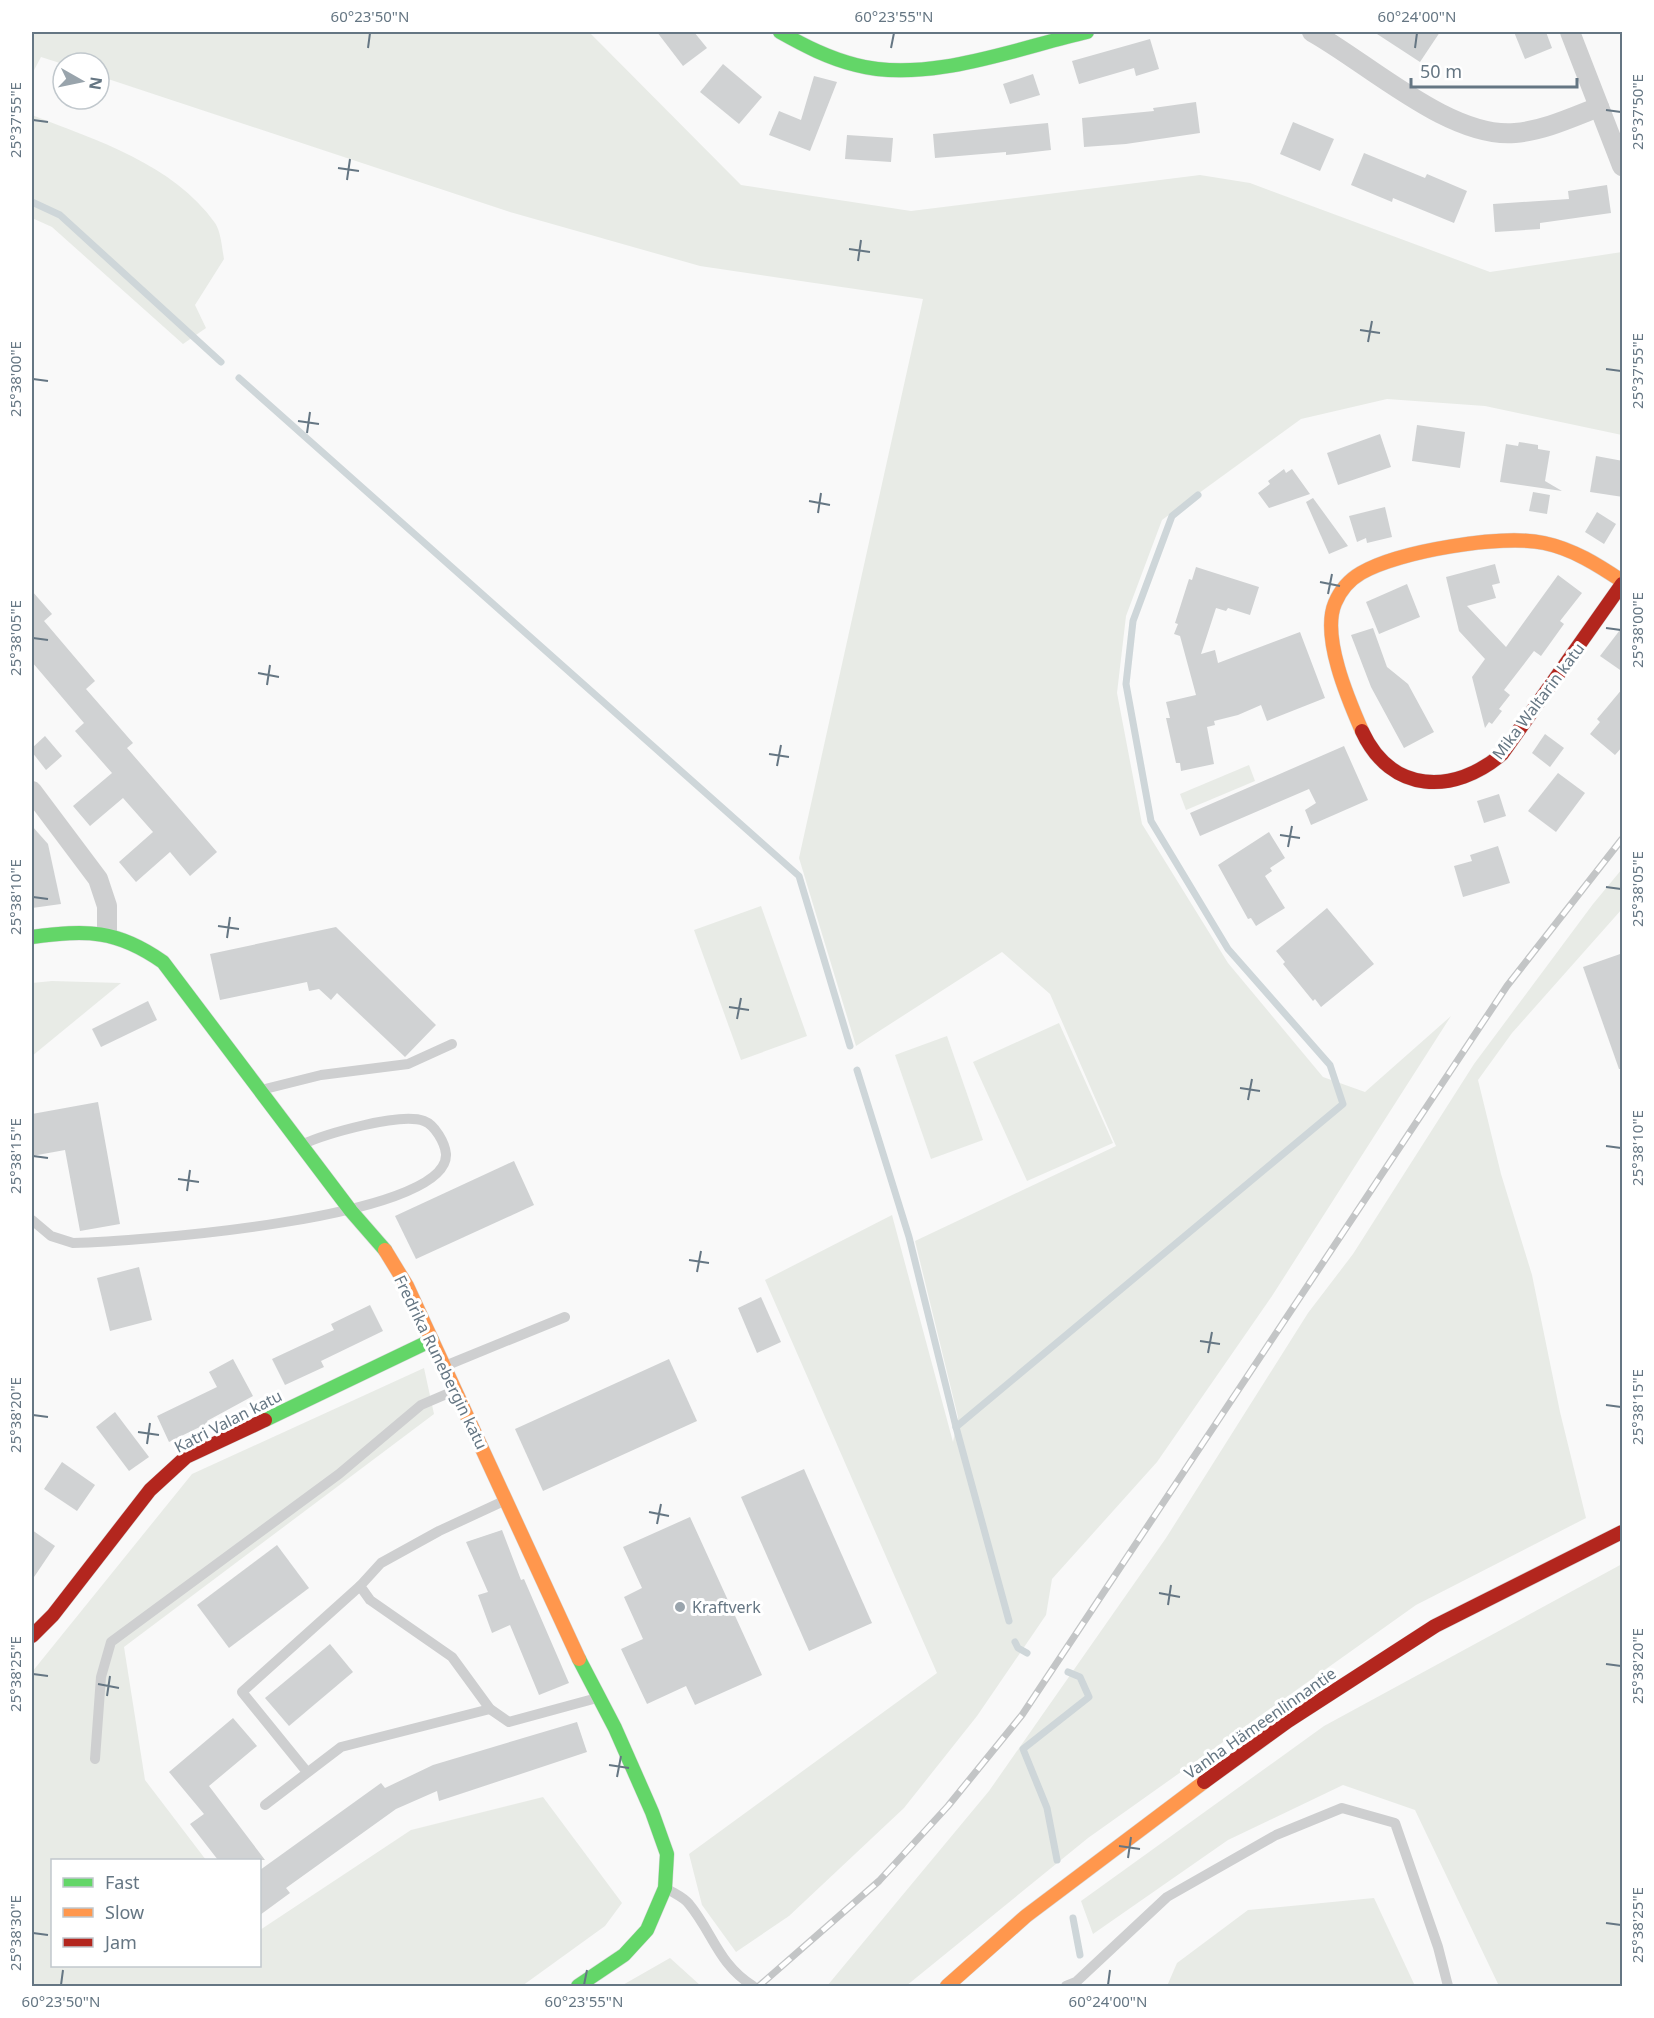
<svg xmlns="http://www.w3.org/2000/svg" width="1654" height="2018" font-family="'Noto Sans',sans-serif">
<rect width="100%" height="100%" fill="#f9f9f9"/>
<g fill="#e8ebe6">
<polygon points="32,32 589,32 741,185 911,211 1200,175 1250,183 1490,272 1622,252 1622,435 1485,406 1387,399 1301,419 1162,520 1126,616 1117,693 1142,824 1228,963 1323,1077 1365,1092 1451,1016 1272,1296 1157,1462 1052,1579 1046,1615 977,1716 904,1808 789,1916 736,1952 702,1905 689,1854 937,1673 765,1280 892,1215 953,1442 958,1417 915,1241 1116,1146 1050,994 1002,952 856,1046 799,858 923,299 700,266 510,212 99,76 99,63 63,64 41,57 32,74"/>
<path d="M32,115c64,25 141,49 183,108 6,9 7,25 9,36l-29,46 11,23 -23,16 -131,-117 -20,-9z"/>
<polygon points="1249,765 1255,781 1186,810 1180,794"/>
<polygon points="1622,869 1622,909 1512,1033 1478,1080 1501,1174 1532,1275 1560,1412 1586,1518 1416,1605 1088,1838 906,1986 827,1986 989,1791 1166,1538 1308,1313 1353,1254 1474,1064 1593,904"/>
<polygon points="761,906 807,1036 741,1060 694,930"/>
<polygon points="52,981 121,983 32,1056 32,983"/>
<polygon points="1059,1023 1113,1143 1027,1181 973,1062"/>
<polygon points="947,1036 983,1140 931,1159 895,1055"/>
<polygon points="424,1368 434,1414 124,1647 145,1780 206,1860 52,1860 52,1966 260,1966 260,1930 411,1830 543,1797 622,1903 605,1926 522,1986 32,1986 32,1672 192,1474"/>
<polygon points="1622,1564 1622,1986 1499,1986 1415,1810 1343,1785 1228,1840 1093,1934 1081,1901 1324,1726"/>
<polygon points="1374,1898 1415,1986 1167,1986 1177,1963 1248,1910"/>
<polygon points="670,1958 701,1986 621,1986"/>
</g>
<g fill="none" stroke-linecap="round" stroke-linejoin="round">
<g stroke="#ced6d9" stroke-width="7">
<polyline points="32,202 60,215 221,362"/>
<polyline points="239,378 799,876 850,1046"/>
<polyline points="857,1070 909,1237 956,1427 1009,1621"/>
<polyline points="956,1427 1343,1104 1330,1065 1228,949 1151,821 1126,684 1133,621 1172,516 1198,495"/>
<polyline points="1015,1642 1018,1648 1027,1653"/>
<polyline points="1057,1860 1047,1808 1023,1749 1089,1697 1080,1677 1068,1672"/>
<polyline points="1073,1918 1080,1955"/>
</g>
</g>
<g fill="#d0d2d3">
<polygon points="657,32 694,32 707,48 683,66"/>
<polygon points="1374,32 1440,32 1420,62"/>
<polygon points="1514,32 1546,32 1552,48 1525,59"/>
<polygon points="1150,39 1159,69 1136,76 1134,68 1079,84 1072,61"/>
<polygon points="723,64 762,97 739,124 700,92"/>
<polygon points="1033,74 1040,95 1010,104 1003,84"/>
<polygon points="814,76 837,82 810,151 769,135 779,111 801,120"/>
<polygon points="1196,102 1200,133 1126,144 1084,147 1082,118 1154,111 1153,108"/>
<polygon points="1293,122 1334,139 1320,171 1280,154"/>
<polygon points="1048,123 1051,150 1006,155 1006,152 935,158 933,134"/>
<polygon points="847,135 893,138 891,162 845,159"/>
<polygon points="1364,153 1425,178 1427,174 1467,191 1454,223 1393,198 1392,202 1351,185"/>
<polygon points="1607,185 1611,213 1540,223 1540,229 1495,232 1493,204 1569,199 1568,191"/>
<polygon points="1417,425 1465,432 1460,468 1412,461"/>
<polygon points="1380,434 1391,467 1338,485 1327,453"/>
<polygon points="1519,442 1538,445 1538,449 1550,451 1545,481 1562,491 1500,482 1506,444 1518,446"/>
<polygon points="1596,456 1623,461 1623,497 1590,492"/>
<polygon points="1284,469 1286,473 1292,469 1310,494 1269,508 1258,493 1270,484 1268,481"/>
<polygon points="1533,492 1550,495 1547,514 1529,511"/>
<polygon points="1313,498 1348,546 1329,554 1306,502"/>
<polygon points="1385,507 1392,537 1367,543 1366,538 1357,542 1349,516"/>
<polygon points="1597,512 1616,524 1604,544 1585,532"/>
<polygon points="1495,564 1500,583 1492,585 1496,598 1467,606 1506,647 1558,575 1582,593 1560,621 1564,624 1541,656 1534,651 1504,690 1510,695 1499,709 1502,711 1492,724 1489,722 1485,728 1472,677 1485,659 1459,631 1446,577"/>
<polygon points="1196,567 1259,587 1250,615 1228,608 1226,611 1216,608 1201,654 1215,650 1218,663 1300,632 1325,698 1267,721 1261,705 1238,715 1214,721 1215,725 1207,727 1214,764 1181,771 1180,763 1176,763 1166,718 1170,718 1166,702 1196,695 1180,636 1174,634 1178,624 1175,623 1189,579 1192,580"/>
<polygon points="1407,584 1420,617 1379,634 1366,602"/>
<polygon points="32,591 52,614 44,621 95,681 86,689 133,743 127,748 217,852 190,876 170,852 136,882 119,862 153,832 123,798 90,826 73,806 112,773 75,731 84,723 32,662"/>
<polygon points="1623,626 1623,672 1600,656"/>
<polygon points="1373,628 1387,667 1408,684 1434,732 1404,748 1371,687 1351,635"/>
<polygon points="1623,688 1623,746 1615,755 1590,734 1600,722 1597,719"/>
<polygon points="1545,734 1564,748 1550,767 1532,753"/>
<polygon points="45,736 62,756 46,770 32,752 32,748"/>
<polygon points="1344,746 1368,800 1311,825 1305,810 1316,803 1309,789 1200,836 1190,813"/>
<polygon points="1558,773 1585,793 1556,832 1528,811"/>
<polygon points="1499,794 1506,816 1484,823 1477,801"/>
<polygon points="32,826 48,844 61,904 32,908"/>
<polygon points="1269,832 1285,858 1270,868 1272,871 1265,876 1285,908 1256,926 1251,918 1248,919 1218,865"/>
<polygon points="1498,846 1510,883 1463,897 1454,866 1472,861 1470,855"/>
<polygon points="1327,908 1374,964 1321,1007 1315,999 1313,1001 1283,964 1285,962 1276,951"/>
<polygon points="336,927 436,1025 405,1057 337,993 331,1000 319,989 309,991 307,982 220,1000 210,954"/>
<polygon points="1623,953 1623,1069 1619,1069 1583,967"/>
<polygon points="148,1001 157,1020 101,1047 92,1029"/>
<polygon points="98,1102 120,1224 80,1231 65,1150 32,1156 32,1114"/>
<polygon points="514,1161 534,1205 416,1259 395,1216"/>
<polygon points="139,1267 152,1320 110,1331 97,1278"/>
<polygon points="761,1297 781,1342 757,1353 738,1308"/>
<polygon points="370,1305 383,1331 321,1361 324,1367 285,1385 272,1359 334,1330 331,1324"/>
<polygon points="233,1359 253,1396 207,1421 208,1423 169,1442 157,1416 217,1387 209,1372"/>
<polygon points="669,1359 697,1421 543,1491 515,1429"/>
<polygon points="115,1412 149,1457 129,1471 96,1427"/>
<polygon points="62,1462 95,1485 77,1511 44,1489"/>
<polygon points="804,1469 872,1623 809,1651 741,1497"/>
<polygon points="690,1517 762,1675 695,1705 686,1686 647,1704 621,1649 643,1639 624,1597 642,1588 623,1547"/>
<polygon points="32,1530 55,1546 32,1580"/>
<polygon points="502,1530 521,1580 524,1579 569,1683 539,1695 510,1625 492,1633 478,1595 488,1592 466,1542"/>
<polygon points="277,1545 309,1588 229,1648 197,1605"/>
<polygon points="330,1644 353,1672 289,1726 265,1698"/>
<polygon points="233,1718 257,1746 209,1786 265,1860 218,1860 190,1824 204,1814 169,1772"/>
<polygon points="577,1722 587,1752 439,1801 437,1791 396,1809 286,1888 290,1893 260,1915 260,1870 381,1783 385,1788 433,1765"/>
</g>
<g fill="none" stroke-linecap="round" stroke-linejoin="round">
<g stroke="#d5d6d7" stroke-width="15">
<g id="fast">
<path d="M780,32c25,14 48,26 76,33 71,19 161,-17 231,-33"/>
<path d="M32,937c55,-7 84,-8 131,25l188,249 34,39"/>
<polyline points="265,1420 432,1340"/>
<polyline points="578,1986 624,1955 647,1930 665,1888 667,1854 652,1812 615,1728 579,1659"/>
</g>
</g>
<g stroke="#d5d6d7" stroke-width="15">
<g id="slow">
<path d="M1362,731c-14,-32 -41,-95 -27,-128 5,-12 14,-23 26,-30 38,-22 141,-39 183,-30 29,6 54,22 78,38"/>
<polyline points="385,1250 407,1286 579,1659"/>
<polyline points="947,1986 1026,1916 1204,1782"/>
</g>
</g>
<g stroke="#d5d6d7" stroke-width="15">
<g id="jam">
<path d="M1362,731c29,63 92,64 140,23l120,-170"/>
<polyline points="32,1636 53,1615 150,1490 186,1457 265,1420"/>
<polyline points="1204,1782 1288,1721 1435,1626 1622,1532"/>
</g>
</g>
<g stroke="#cecfd0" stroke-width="10">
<polyline points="261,1090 321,1075 408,1064 452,1044"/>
<path d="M32,1220l19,16 22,7c51,-1 376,-23 373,-89 -1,-11 -11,-29 -22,-33 -24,-9 -99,13 -123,24"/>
<polyline points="445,1366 565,1317"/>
<polyline points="506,1500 439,1531 381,1563 360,1586 370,1600 452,1657 490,1709 509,1722 597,1698"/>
<polyline points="95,1759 101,1677 111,1642 339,1474 421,1405 456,1390"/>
<polyline points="307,1772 242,1692 360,1586"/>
<polyline points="265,1805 341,1747 490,1709"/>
<path d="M666,1888c7,5 18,9 23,16 24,29 29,60 64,82"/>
<polyline points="1066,1986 1076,1982 1167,1897 1276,1835 1342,1808 1395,1823 1438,1947 1448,1986"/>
</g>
<g stroke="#cecfd0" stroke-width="20">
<path d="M1312,32c56,31 138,107 203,101 28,-2 58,-16 84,-26"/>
<polyline points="1570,32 1622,166"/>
<polyline points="32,791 98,879 107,906 107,932"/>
</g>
<use href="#fast" stroke="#63d668" stroke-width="14"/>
<use href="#slow" stroke="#ff974d" stroke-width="14"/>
<use href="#jam" stroke="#b3261e" stroke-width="14"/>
<g stroke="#c3c5c6" stroke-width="7">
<polyline id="rail" points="759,1986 879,1881 948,1806 1022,1715 1507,986 1622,839"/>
</g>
<use href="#rail" stroke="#fff" stroke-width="4.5" stroke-dasharray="14" stroke-linecap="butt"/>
</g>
<path fill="none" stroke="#657683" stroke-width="2" d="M368,48l2,-15M891,48l3,-15M1415,48l2,-15M1606,110l15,2M33,120l15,2M338,168l21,3M347,180l3,-21M849,249l21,3M858,261l3,-21M1360,330l20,3M1368,342l4,-21M1606,369l15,2M33,379l15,2M298,421l21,3M307,433l3,-21M809,501l21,4M818,513l3,-20M1320,582l20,4M1328,594l4,-20M1606,628l15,2M33,638l15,2M258,673l21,4M267,685l3,-20M769,754l20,3M777,766l4,-21M1280,835l20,3M1288,847l4,-21M1606,887l15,2M33,897l15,2M218,926l21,3M227,938l3,-21M729,1007l20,3M737,1019l4,-21M1240,1088l20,3M1248,1100l4,-21M1606,1146l15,2M33,1156l15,2M178,1179l21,3M187,1191l3,-21M689,1260l20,3M697,1272l4,-21M1200,1341l20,3M1208,1353l4,-21M1606,1405l15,2M33,1415l15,2M138,1432l21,3M147,1444l3,-21M649,1512l20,4M657,1524l4,-20M1159,1593l21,4M1168,1605l3,-20M1606,1664l15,2M33,1674l15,2M98,1684l21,4M107,1696l3,-20M609,1765l20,3M617,1777l4,-21M1119,1846l21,3M1128,1858l3,-21M1606,1923l15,2M33,1933l15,2M61,1985l2,-15M584,1985l3,-15M1108,1985l2,-15"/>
<circle fill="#99a4ac" stroke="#fff" stroke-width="2" cx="680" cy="1607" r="6"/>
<g text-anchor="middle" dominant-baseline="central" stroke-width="6" stroke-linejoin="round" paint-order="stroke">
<g font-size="16" fill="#657683" stroke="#fff">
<text transform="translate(1538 701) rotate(-53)">Mika Waltarin katu</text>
<text transform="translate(441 1362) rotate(64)">Fredrika Runebergin katu</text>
<text transform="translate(228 1421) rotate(-27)">Katri Valan katu</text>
<text transform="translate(1260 1723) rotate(-35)">Vanha Hämeenlinnantie</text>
</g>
<g font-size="16" fill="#657683" stroke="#fff" text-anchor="start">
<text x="692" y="1607">Kraftverk</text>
</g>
</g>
<rect width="1654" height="2018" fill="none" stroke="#ffffff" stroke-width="66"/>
<rect x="51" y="1859" width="210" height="108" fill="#ffffff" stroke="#c1c8cd" stroke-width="1.5"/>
<rect x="63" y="1878" width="30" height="9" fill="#63d668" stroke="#c1c8cd" stroke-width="1.5"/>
<text x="105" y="1889" font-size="18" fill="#657683">Fast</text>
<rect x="63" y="1908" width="30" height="9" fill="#ff974d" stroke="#c1c8cd" stroke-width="1.5"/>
<text x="105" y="1919" font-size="18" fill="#657683">Slow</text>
<rect x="63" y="1938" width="30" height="9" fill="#b3261e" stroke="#c1c8cd" stroke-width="1.5"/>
<text x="105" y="1949" font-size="18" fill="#657683">Jam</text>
<g transform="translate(81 81) rotate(99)"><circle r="28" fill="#ffffff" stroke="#c1c8cd" stroke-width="1.5"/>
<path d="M0-4.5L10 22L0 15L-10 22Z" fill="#99a4ac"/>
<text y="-9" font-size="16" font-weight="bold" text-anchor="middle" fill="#657683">N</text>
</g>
<path d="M1411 78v9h166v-9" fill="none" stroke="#657683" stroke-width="3"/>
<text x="1420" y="78" font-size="18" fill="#657683" stroke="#ffffff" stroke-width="4.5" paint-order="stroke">50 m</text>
<rect x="33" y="33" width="1588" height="1952" fill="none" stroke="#657683" stroke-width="2"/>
<g font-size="15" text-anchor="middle" fill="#657683">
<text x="370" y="22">60°23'50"N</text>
<text x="894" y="22">60°23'55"N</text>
<text x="1417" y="22">60°24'00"N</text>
<text transform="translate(1638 112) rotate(-90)" y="5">25°37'50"E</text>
<text transform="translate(16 120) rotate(-90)" y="5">25°37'55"E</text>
<text transform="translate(1638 371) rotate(-90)" y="5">25°37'55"E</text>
<text transform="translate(16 379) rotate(-90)" y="5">25°38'00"E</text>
<text transform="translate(1638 630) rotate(-90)" y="5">25°38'00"E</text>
<text transform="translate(16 638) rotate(-90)" y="5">25°38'05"E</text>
<text transform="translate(1638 889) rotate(-90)" y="5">25°38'05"E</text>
<text transform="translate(16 897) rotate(-90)" y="5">25°38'10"E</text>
<text transform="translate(1638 1148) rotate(-90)" y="5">25°38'10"E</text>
<text transform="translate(16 1156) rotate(-90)" y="5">25°38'15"E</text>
<text transform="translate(1638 1407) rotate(-90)" y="5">25°38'15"E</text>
<text transform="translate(16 1415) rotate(-90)" y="5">25°38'20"E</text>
<text transform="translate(1638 1666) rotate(-90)" y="5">25°38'20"E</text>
<text transform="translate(16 1674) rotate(-90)" y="5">25°38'25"E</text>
<text transform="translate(1638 1925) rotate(-90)" y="5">25°38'25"E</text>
<text transform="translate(16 1933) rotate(-90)" y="5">25°38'30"E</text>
<text x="61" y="2007">60°23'50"N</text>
<text x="584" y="2007">60°23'55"N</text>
<text x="1108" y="2007">60°24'00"N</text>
</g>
</svg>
